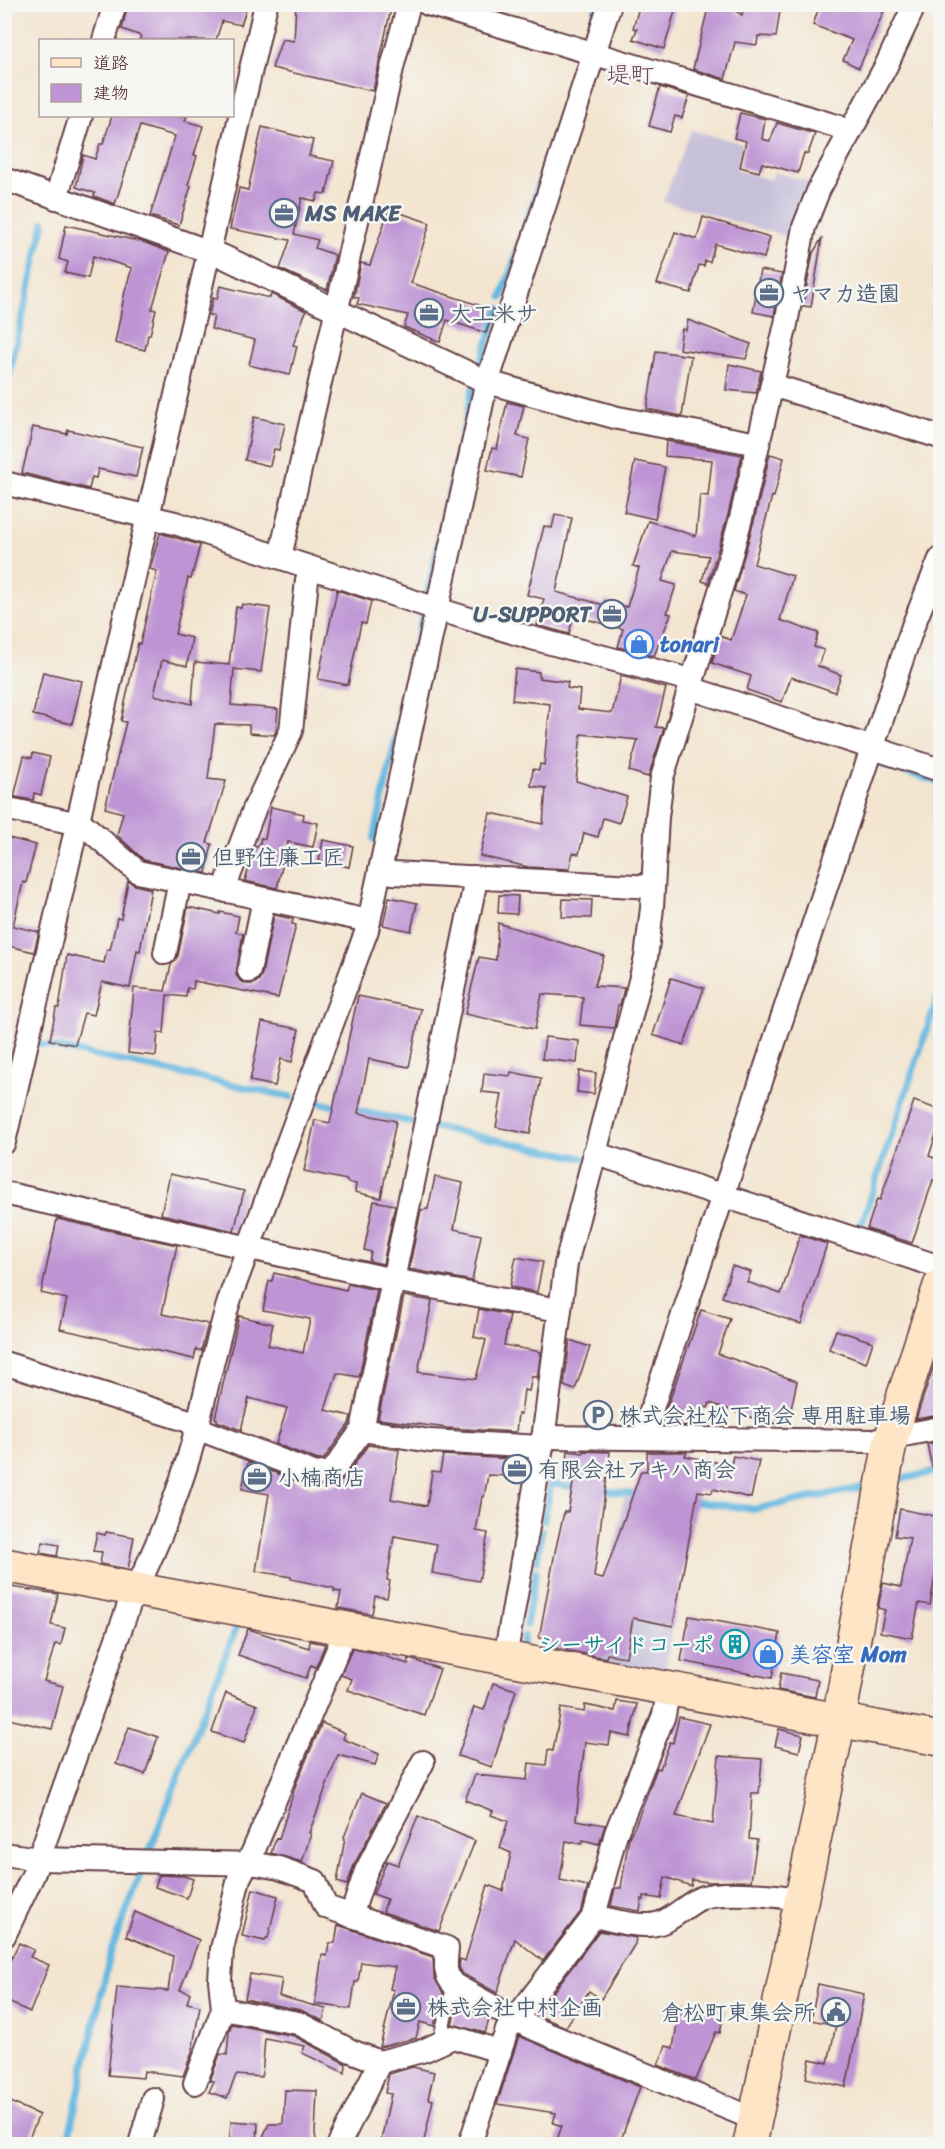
<svg xmlns="http://www.w3.org/2000/svg" width="945" height="2149" font-family="Sriracha,'Klee One',sans-serif">
<rect width="100%" height="100%" fill="#f6f6f2"/>
<filter id="ink" filterUnits="userSpaceOnUse"><feTurbulence type="fractalNoise" baseFrequency=".0167" numOctaves="2"/><feDisplacementMap in="SourceGraphic" scale="12" xChannelSelector="R" yChannelSelector="G"/><feConvolveMatrix kernelMatrix="1 2 1 2 8 2 1 2 1" color-interpolation-filters="sRGB"/></filter>
<filter id="wash" filterUnits="userSpaceOnUse"><feTurbulence type="fractalNoise" baseFrequency=".008" numOctaves="4" result="noise"/><feDisplacementMap in="SourceGraphic" scale="24" xChannelSelector="R" yChannelSelector="G"/><feGaussianBlur stdDeviation="1.35" result="paint"/><feColorMatrix in="noise" values="0 0 0 0 0 0 0 0 0 0 0 0 0 0 0 0 0 1.4 0 .05"/><feComposite in="paint" operator="in"/></filter>
<g filter="url(#wash)">
<rect width="100%" height="100%" fill="#f3e5d0"/>
<g fill="#c6c0d9">
<polygon points="691,130 743,144 736,170 771,180 774,172 813,183 792,238 663,201"/>
<polygon points="624,1497 696,1505 664,1676 593,1662"/>
</g>
<g fill="none" stroke-linecap="round" stroke-linejoin="round">
<g stroke="#65b8e0" stroke-width="7">
<polyline points="589,34 597,4"/>
<polyline points="502,297 552,145"/>
<polyline points="480,366 499,308"/>
<polyline points="4,398 44,222"/>
<polyline points="427,594 473,388"/>
<polyline points="878,760 878,763 940,783"/>
<polyline points="374,839 422,616"/>
<polyline points="40,1044 291,1097"/>
<polyline points="316,1102 420,1124"/>
<polyline points="430,1126 583,1158"/>
<polyline points="858,1235 940,991"/>
<polyline points="896,1480 940,1471"/>
<polyline points="598,1490 641,1495"/>
<polyline points="688,1501 755,1509 865,1487"/>
<polyline points="544,1520 551,1484 581,1488"/>
<polyline points="537,1560 542,1531"/>
<polyline points="526,1625 536,1571"/>
<polyline points="522,1646 524,1636"/>
<polyline points="148,1855 239,1621"/>
<polyline points="67,2144 111,1951 143,1868"/>
</g>
</g>
<g id="blocks">
<g fill="#be94d4">
<polygon points="128,4 170,4 182,8 182,4 248,4 241,25 222,21 216,40 139,40 141,36 122,29"/>
<polygon points="296,4 392,4 373,91 272,68 282,39 294,41"/>
<polygon points="640,4 677,4 664,49 633,39 637,29 633,28"/>
<polygon points="709,4 724,4 742,15 744,4 781,4 776,37 758,36 757,45 735,42 725,79 693,69"/>
<polygon points="820,4 887,4 859,68 843,60 852,40 813,25"/>
<polygon points="660,87 689,96 682,118 675,116 670,132 649,126"/>
<polygon points="740,113 765,119 762,139 770,141 777,123 815,134 808,154 804,153 798,173 762,163 759,172 740,167 746,141 734,138"/>
<polygon points="112,116 187,116 185,121 203,126 194,155 197,156 188,185 191,186 179,225 150,216 175,136 140,126 115,204 94,196 95,193 76,187 83,155 95,159 100,144 103,144"/>
<polygon points="262,127 313,140 309,156 334,161 326,194 318,193 316,201 302,198 294,234 318,240 315,248 335,255 327,290 280,269 290,240 230,229 239,188 248,190"/>
<polygon points="389,209 430,223 411,283 494,310 486,333 447,320 440,342 404,327 408,315 357,304 359,298 354,297 361,263 370,265"/>
<polygon points="703,217 770,237 764,258 715,244 710,262 705,261 704,266 699,265 691,293 657,284 675,232 697,239"/>
<polygon points="66,225 143,242 169,252 152,309 156,310 150,335 148,335 145,350 115,343 125,291 132,268 93,256 88,278 65,273 68,262 59,259"/>
<polygon points="822,238 811,307 803,306 813,253"/>
<polygon points="760,270 782,274 774,316 753,312"/>
<polygon points="220,286 270,298 271,294 306,311 293,345 297,346 290,375 249,365 255,340 211,329 214,316 209,315 213,298 217,299"/>
<polygon points="688,320 751,344 746,359 679,349 682,329 686,330"/>
<polygon points="656,351 691,356 682,416 647,409"/>
<polygon points="729,364 761,371 756,393 726,390"/>
<polygon points="507,402 524,406 517,436 529,439 521,477 487,470 492,448 497,449"/>
<polygon points="254,417 285,424 279,450 274,449 270,466 245,460"/>
<polygon points="33,427 67,434 68,430 143,447 136,477 98,469 96,478 92,477 89,489 22,473"/>
<polygon points="666,441 742,455 728,515 708,583 702,581 709,556 672,551 662,581 676,585 667,613 671,614 654,656 618,647 623,629 586,619 586,621 573,618 569,634 537,625 544,599 527,595 544,526 552,528 555,515 572,518 556,592 604,605 605,601 627,607 639,568 633,566 648,521 696,536 700,495 708,496 712,460 665,456"/>
<polygon points="770,454 784,458 774,497 772,496 754,564 793,576 780,620 818,633 814,647 824,650 818,666 841,675 835,692 791,677 782,702 747,690 751,676 712,663 720,636 731,640 746,595 734,591 754,521"/>
<polygon points="635,461 665,467 655,519 624,512"/>
<polygon points="160,533 200,545 191,579 188,578 175,634 192,638 187,666 162,660 154,695 192,704 195,662 229,665 236,607 241,608 242,604 270,608 261,672 234,669 231,705 278,709 276,731 274,735 249,733 249,725 215,724 208,779 226,781 207,843 212,844 206,873 144,860 117,835 123,813 105,808 126,722 121,721 138,643 140,644 157,571 150,569"/>
<polygon points="337,590 371,601 366,624 361,623 348,685 318,679"/>
<polygon points="515,669 539,672 539,678 568,682 567,688 580,690 578,709 612,713 621,676 666,688 656,727 664,728 648,777 629,771 638,740 581,734 576,781 627,797 619,823 603,818 598,837 584,833 579,854 573,853 569,869 528,867 480,856 490,813 543,824 546,788 531,786 533,769 539,770 540,764 544,765 550,704 512,700"/>
<polygon points="43,672 82,681 72,724 33,715"/>
<polygon points="33,753 50,757 41,795 34,793 33,800 15,797 15,793 24,756 32,758"/>
<polygon points="271,807 304,814 303,820 318,823 313,847 288,842 277,888 245,881 255,846 259,847 261,838 265,839"/>
<polygon points="9,838 36,845 26,883 23,882 13,926 39,932 34,952 4,945 4,857"/>
<polygon points="323,840 353,846 349,867 319,861"/>
<polygon points="128,881 135,885 151,889 140,951 137,950 130,988 102,982 94,1015 84,1013 75,1045 50,1040 56,1008 59,1008 67,955 104,963 107,949 110,950 117,918 121,919"/>
<polygon points="499,895 518,896 517,914 498,913"/>
<polygon points="389,897 417,903 411,931 383,925"/>
<polygon points="563,899 592,900 591,918 562,917"/>
<polygon points="188,907 220,914 220,912 239,916 236,932 243,934 236,975 240,981 247,984 254,984 259,980 262,974 274,915 293,919 292,924 296,925 278,998 194,981 193,989 187,988 186,997 167,995 164,1033 158,1032 156,1056 128,1053 134,988 165,991 171,965 178,956"/>
<polygon points="498,923 604,956 594,986 624,988 620,1005 618,1005 614,1028 580,1025 583,997 542,994 535,1029 465,1014 479,957 496,960"/>
<polygon points="671,978 704,988 684,1045 653,1035"/>
<polygon points="358,996 421,1009 409,1067 369,1059 358,1113 396,1121 381,1198 355,1192 356,1184 347,1182 347,1180 304,1171 315,1120 330,1123"/>
<polygon points="262,1022 299,1029 292,1062 281,1059 275,1086 250,1081"/>
<polygon points="545,1037 579,1041 577,1063 542,1059"/>
<polygon points="579,1071 596,1073 594,1094 577,1092"/>
<polygon points="511,1072 541,1078 530,1134 496,1127 502,1094 482,1092 484,1073 510,1076"/>
<polygon points="914,1101 940,1110 940,1122 929,1156 940,1160 940,1183 933,1180 912,1243 867,1229 877,1199 880,1200"/>
<polygon points="170,1174 244,1191 234,1231 161,1214"/>
<polygon points="435,1177 463,1183 454,1229 481,1235 472,1281 409,1269 421,1210 428,1209"/>
<polygon points="374,1201 395,1205 383,1264 369,1261 371,1252 364,1250"/>
<polygon points="57,1219 177,1245 162,1314 208,1324 201,1351 196,1349 194,1359 60,1329 67,1299 41,1293"/>
<polygon points="800,1235 827,1244 801,1324 722,1297 732,1266 751,1272 747,1282 781,1294"/>
<polygon points="516,1257 543,1262 537,1292 510,1287"/>
<polygon points="274,1273 346,1290 348,1284 377,1290 359,1377 337,1373 325,1410 351,1416 349,1424 324,1459 318,1460 276,1444 287,1408 249,1398 241,1430 217,1421 217,1419 215,1418 239,1316 273,1324 268,1345 303,1353 310,1319 263,1310 269,1281 272,1281"/>
<polygon points="404,1296 432,1301 418,1372 476,1379 486,1340 474,1337 479,1309 510,1315 504,1345 541,1352 537,1378 532,1376 529,1391 524,1390 521,1414 518,1414 516,1432 447,1428 378,1419"/>
<polygon points="701,1310 730,1319 718,1354 797,1381 790,1414 781,1412 777,1424 757,1417 756,1419 710,1403 708,1408 702,1406 696,1425 661,1425"/>
<polygon points="836,1330 873,1342 866,1363 829,1349"/>
<polygon points="570,1340 590,1347 575,1390 564,1386"/>
<polygon points="939,1350 940,1350 940,1415 916,1419"/>
<polygon points="940,1442 940,1466 932,1467 927,1444"/>
<polygon points="368,1445 399,1450 391,1499 427,1506 432,1471 440,1472 443,1455 513,1459 511,1476 488,1475 484,1497 482,1497 476,1531 488,1533 479,1581 432,1573 437,1544 394,1536 387,1580 390,1581 387,1598 375,1596 372,1614 338,1608 341,1592 334,1591 334,1588 291,1579 291,1577 256,1571 269,1494 242,1489 248,1462 311,1487 334,1485 343,1480"/>
<polygon points="568,1451 583,1453 583,1451 610,1452 594,1577 603,1579 641,1471 647,1471 647,1452 687,1452 685,1456 731,1465 733,1456 759,1461 751,1498 713,1489 712,1493 698,1491 673,1626 633,1618 626,1657 607,1654 606,1658 545,1646 546,1639 539,1638 555,1552 564,1512 568,1512 574,1478 565,1477"/>
<polygon points="900,1509 940,1517 940,1547 930,1605 919,1603 912,1638 880,1632 885,1610 878,1608 883,1583 901,1587 910,1538 895,1536"/>
<polygon points="106,1532 134,1537 128,1569 100,1564 102,1552 93,1551 97,1533 105,1535"/>
<polygon points="43,1542 59,1545 57,1556 40,1553"/>
<polygon points="4,1586 58,1594 51,1625 65,1628 61,1645 55,1644 44,1681 63,1686 52,1729 4,1718"/>
<polygon points="689,1616 780,1633 772,1678 681,1661"/>
<polygon points="248,1629 309,1648 310,1641 325,1644 316,1667 311,1665 306,1678 238,1655"/>
<polygon points="352,1649 371,1652 408,1664 409,1659 413,1660 440,1669 424,1715 348,1690 352,1679 341,1675"/>
<polygon points="781,1673 818,1680 815,1697 778,1690"/>
<polygon points="493,1683 516,1690 492,1767 458,1756 474,1707 484,1710"/>
<polygon points="226,1693 257,1705 244,1743 212,1732"/>
<polygon points="617,1701 637,1704 630,1737 611,1733 609,1745 585,1742 576,1820 605,1825 599,1844 583,1840 582,1844 566,1841 560,1880 588,1886 582,1910 543,1961 515,1939 497,1993 463,1974 459,1967 460,1959 465,1961 488,1885 503,1891 511,1853 500,1848 508,1821 491,1815 493,1811 465,1800 475,1775 527,1780 529,1763 546,1765 548,1750 553,1751 561,1708 584,1712 585,1705 615,1711"/>
<polygon points="679,1717 710,1724 676,1816 713,1824 719,1756 762,1759 759,1793 752,1793 749,1839 757,1840 751,1881 709,1882 692,1880 691,1886 665,1877 661,1899 644,1896 644,1900 642,1899 640,1911 611,1906 615,1888 621,1888 629,1837 635,1826 657,1768 660,1769 670,1742 673,1743"/>
<polygon points="322,1723 345,1733 343,1739 379,1754 375,1765 338,1755 309,1833 311,1834 302,1862 271,1853 276,1838 279,1839 296,1784"/>
<polygon points="129,1727 158,1737 145,1774 116,1764"/>
<polygon points="779,1729 803,1735 799,1752 775,1746"/>
<polygon points="362,1793 386,1803 354,1865 347,1885 337,1882 345,1838 344,1837"/>
<polygon points="418,1816 475,1841 439,1931 383,1912 387,1899 373,1894 387,1861 398,1865"/>
<polygon points="159,1875 184,1876 193,1879 187,1898 155,1887"/>
<polygon points="253,1889 278,1896 268,1938 266,1938 265,1941 242,1936"/>
<polygon points="135,1912 199,1940 180,1990 190,1993 187,2003 200,2006 192,2052 183,2076 144,2071 143,2078 108,2075 117,1987 168,1991 173,1956 126,1936"/>
<polygon points="338,1925 433,1957 434,1977 443,1993 434,2026 420,2022 416,2038 380,2047 394,1990 390,1989 395,1967 361,1962 358,1982 355,1982 351,2009 315,2004 322,1955 327,1956 329,1943 335,1943"/>
<polygon points="599,1931 636,1938 635,1944 601,1999 589,1991 566,2027 536,2015"/>
<polygon points="19,1943 34,1950 30,1957 49,1965 30,2012 4,2000 4,1973"/>
<polygon points="250,1974 282,1979 279,1996 326,2009 323,2021 301,2010 245,1999"/>
<polygon points="818,1984 864,1994 846,2087 806,2078 810,2059 828,2063 836,2025 811,2020"/>
<polygon points="458,2003 489,2020 485,2033 452,2024"/>
<polygon points="680,2005 724,2012 720,2033 716,2032 696,2080 658,2065 666,2046 673,2048"/>
<polygon points="232,2024 294,2036 346,2064 345,2073 302,2053 305,2046 265,2038 262,2077 236,2075 227,2098 209,2092 214,2081 210,2081 220,2054 227,2055 229,2031"/>
<polygon points="519,2036 640,2087 619,2145 555,2145 562,2126 553,2123 556,2113 497,2104"/>
<polygon points="413,2067 434,2072 428,2099 433,2100 423,2145 380,2145 391,2094 385,2093 389,2074"/>
<polygon points="285,2090 317,2091 315,2134 317,2145 259,2145 269,2124 283,2124"/>
<polygon points="4,2099 39,2115 26,2145 4,2145"/>
<polygon points="231,2121 258,2123 257,2145 229,2145"/>
</g>
</g>
</g>
<g filter="url(#ink)">
<use href="#blocks" fill-opacity="0" stroke="#633d44" stroke-width="1.5"/>
<g fill="none" stroke-linecap="round" stroke-linejoin="round">
<g stroke="#633d44" stroke-width="15">
<polyline id="lane" points="438,2044 454,1985"/>
</g>
<g stroke="#633d44" stroke-width="26">
<g id="street">
<polyline points="428,4 836,126 849,133"/>
<polyline points="104,40 115,4"/>
<polyline points="4,179 222,256 487,382 618,418 758,444"/>
<polyline points="56,198 81,116"/>
<polyline points="772,385 940,437"/>
<polyline points="4,483 175,523 437,609 528,637 683,678 699,691 940,770"/>
<polyline points="280,557 393,64 409,4"/>
<polyline points="4,808 84,825 138,872 369,921"/>
<polyline points="380,870 393,873 653,887"/>
<polyline points="226,891 229,876 255,807 291,731 307,580 311,568"/>
<polyline points="165,953 180,881"/>
<polyline points="249,971 264,899"/>
<polyline points="4,1142 266,4"/>
<polyline points="594,1153 940,1267"/>
<polyline points="4,1193 393,1280 559,1310"/>
<polyline points="4,1363 186,1420 207,1432 316,1474 332,1472 362,1430 474,889 474,877"/>
<polyline points="362,1430 430,1441 542,1447"/>
<polyline points="543,1437 873,1441 940,1428"/>
<polyline points="646,1438 647,1423 913,626 940,559"/>
<polyline points="505,1658 542,1447 566,1264 646,958 652,908 657,817 662,778 726,572 741,518 786,324 804,227 819,189 886,66 915,4"/>
<path d="M4,1854l35,5 218,5 22,4 36,13 11,26 121,41c-1,15 -4,26 7,37l76,42 212,87 14,3"/>
<polyline points="351,1916 366,1871 423,1762"/>
<path d="M594,1916c18,4 37,10 55,9 20,0 34,-19 52,-27 20,-8 78,-3 100,2"/>
<path d="M4,1936l29,-61 96,-270c23,-48 45,-98 60,-149 16,-54 25,-110 43,-164l135,-362 118,-541 125,-385"/>
<polyline points="223,2009 298,2023 351,2051 380,2062 425,2050 453,2037 499,2051"/>
<polyline points="195,2083 223,2009 220,1980 222,1949 239,1878 253,1852 340,1644 343,1628"/>
<polyline points="140,2144 153,2099"/>
<polyline points="339,2144 380,2062"/>
<polyline points="470,2144 507,2030 594,1916 616,1833 664,1715 669,1688"/>
</g>
</g>
<g stroke="#633d44" stroke-width="36">
<g id="secondary">
<polyline points="4,1565 940,1739"/>
<polyline points="750,2144 835,1740 890,1443 903,1398 940,1286"/>
</g>
</g>
<use href="#lane" stroke="#fff" stroke-width="12"/>
<use href="#street" stroke="#fff" stroke-width="22"/>
<use href="#secondary" stroke="#fee5c5" stroke-width="33"/>
</g>
</g>
<defs>
<g id="office-ring" transform="scale(1.5)"><circle r="9.5" fill="#f6f6f2" stroke="#5c6f8a" stroke-width="1.5"/><path d="M-6-3h4V-5.5h4V-3h4V5H-6ZM-1-4.5V-3h2v-1.5ZM-6 0V1H6V0Z" fill="#5c6f8a"/></g>
<g id="shop-ring" transform="scale(1.5)"><circle r="9.5" fill="#f6f6f2" stroke="#3f7fe0" stroke-width="1.5"/><path d="M-5-2.5h2.3a2.7 3.5 0 0 1 5.4 0H5L5.5 6h-11ZM-1.5-2.5h3a1.5 2.3 0 0 0-3 0Z" fill="#3f7fe0"/></g>
<g id="parking-ring" transform="scale(1.5)"><circle r="9.5" fill="#f6f6f2" stroke="#5c6f8a" stroke-width="1.5"/><path d="M-3.5-5.5H1a3.5 3.5 0 0 1 0 7H-1V5.5H-3.5ZM-1-3.4V-.6H.8a1.4 1.4 0 0 0 0-2.8Z" fill="#5c6f8a"/></g>
<g id="building-ring" transform="scale(1.5)"><circle r="9.5" fill="#f6f6f2" stroke="#0f9aa8" stroke-width="1.5"/><path d="M-4-6H4V6H1V3H-1V6H-4ZM-2.5-4.3h1.7v1.8h-1.7ZM.8-4.3h1.7v1.8H.8ZM-2.5-1h1.7V.8h-1.7ZM.8-1h1.7V.8H.8Z" fill="#0f9aa8"/></g>
<g id="civic-ring" transform="scale(1.5)"><circle r="9.5" fill="#f6f6f2" stroke="#5c6f8a" stroke-width="1.5"/><path d="M-.6-6.5H3V-4.5H.6V-3L4-1V1h2V6H-6V1h2V-1L-.6-3ZM-1.2 2.5V6h2.4V2.5Z" fill="#5c6f8a"/></g>
</defs>
<g fill-rule="evenodd">
<use href="#office-ring" x="284" y="213"/>
<use href="#office-ring" x="769" y="293"/>
<use href="#office-ring" x="429" y="313"/>
<use href="#office-ring" x="612" y="614"/>
<use href="#shop-ring" x="639" y="644"/>
<use href="#office-ring" x="191" y="857"/>
<use href="#parking-ring" x="598" y="1415"/>
<use href="#office-ring" x="517" y="1469"/>
<use href="#office-ring" x="257" y="1477"/>
<use href="#building-ring" x="735" y="1644"/>
<use href="#shop-ring" x="768" y="1654"/>
<use href="#office-ring" x="406" y="2007"/>
<use href="#civic-ring" x="836" y="2012"/>
</g>
<g text-anchor="middle" dominant-baseline="central" stroke-width="5" stroke-linejoin="round" paint-order="stroke">
<g font-size="22" font-weight="bold" fill="#4e5e75" stroke="#f6f6f2" text-anchor="start">
<text x="305" y="213">MS MAKE</text>
<text x="790" y="293">ヤマカ造園</text>
<text x="450" y="313">大工米サ</text>
<text x="591" y="614" text-anchor="end">U-SUPPORT</text>
<text x="212" y="857">但野住廉工匠</text>
<text x="619" y="1415">株式会社松下商会 専用駐車場</text>
<text x="538" y="1469">有限会社アキハ商会</text>
<text x="278" y="1477">小楠商店</text>
<text x="427" y="2007">株式会社中村企画</text>
<text x="815" y="2012" text-anchor="end">倉松町東集会所</text>
</g>
<g font-size="22" font-weight="bold" fill="#366cbe" stroke="#f6f6f2" text-anchor="start">
<text x="660" y="644">tonari</text>
<text x="789" y="1654">美容室 Mom</text>
</g>
<g font-size="22" font-weight="bold" fill="#0d838f" stroke="#f6f6f2" text-anchor="end">
<text x="714" y="1644">シーサイドコーポ</text>
</g>
<g font-size="24" fill="#734866" stroke="#f6f6f2">
<text x="630" y="75">堤町</text>
</g>
</g>
<rect width="945" height="2149" fill="none" stroke="#f6f6f2" stroke-width="24"/>
<rect x="39" y="39" width="195" height="78" fill="#f6f6f2" stroke="#b1a0a2" stroke-width="1.5"/>
<rect x="51" y="58" width="30" height="9" fill="#fee5c5" stroke="#b1a0a2" stroke-width="1.5"/>
<text x="93" y="69" font-size="18" fill="#4a1f2b">道路</text>
<rect x="51" y="84" width="30" height="18" fill="#be94d4" stroke="#b1a0a2" stroke-width="1.5"/>
<text x="93" y="99" font-size="18" fill="#4a1f2b">建物</text>
</svg>
